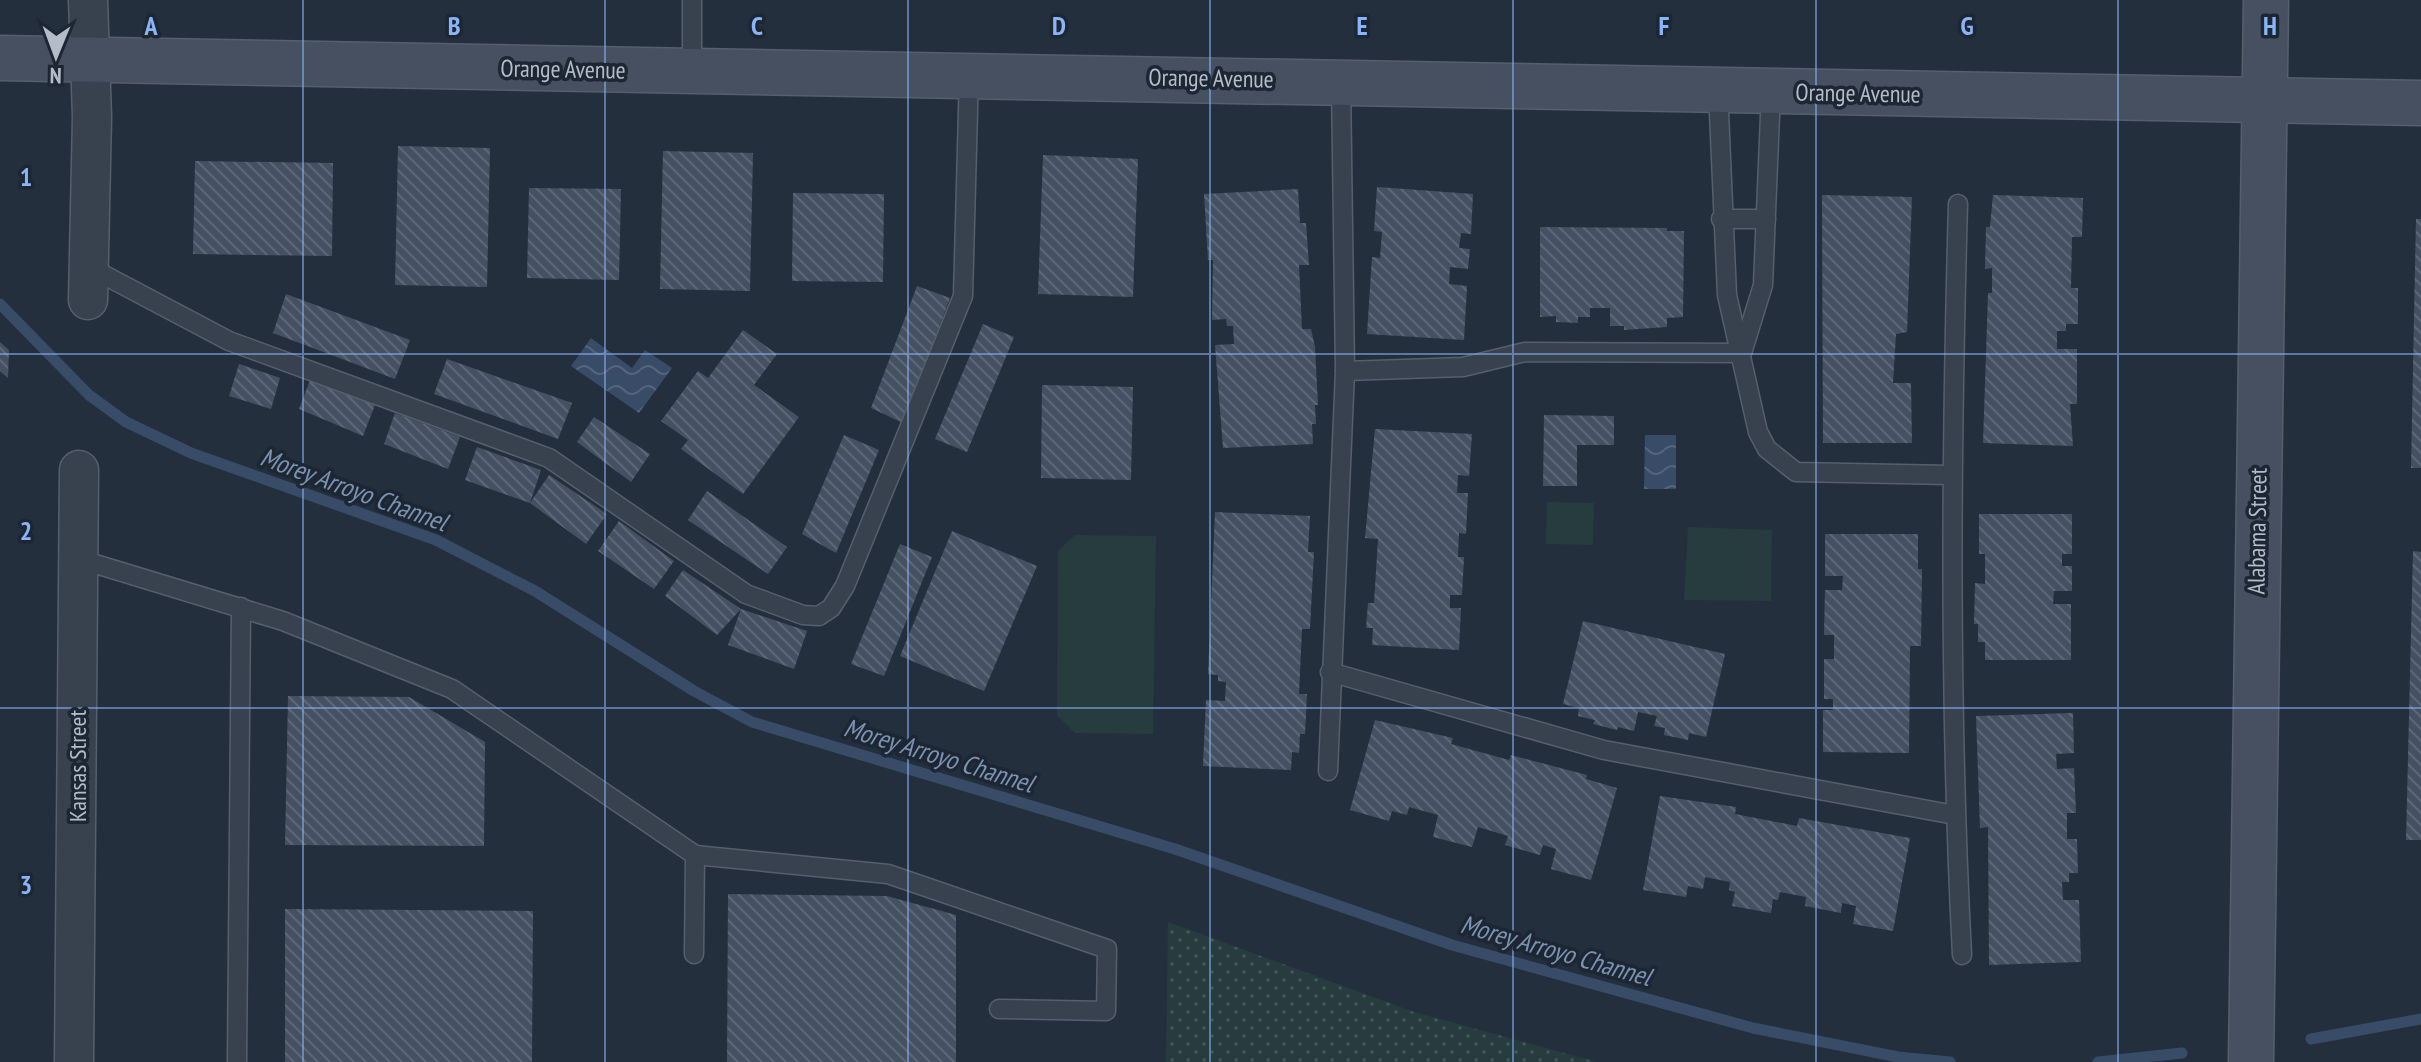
<svg xmlns="http://www.w3.org/2000/svg" width="2421" height="1062" font-family="'PT Sans Narrow',sans-serif">
<defs>
<pattern id="grass-dots" width="8" height="8" patternUnits="userSpaceOnUse" patternTransform="scale(2)"><rect width="8" height="8" fill="#263c3f"/><path d="M2 2h.1M6 6h.1" fill="none" stroke="#435659" stroke-width="1.8" stroke-linecap="round"/></pattern>
<pattern id="water-waves" width="16" height="10" patternUnits="userSpaceOnUse" patternTransform="scale(2)"><rect width="16" height="10" fill="#394c67"/><path d="M0 5q4-4 8 0t8 0" fill="none" stroke="#53647b"/></pattern>
<pattern id="building-back-hatch" width="6" height="6" patternUnits="userSpaceOnUse" patternTransform="scale(2)"><rect width="6" height="6" fill="#455162"/><path d="M-1 5l2 2M0 0l6 6M5-1l2 2" fill="none" stroke="#5d6877"/></pattern>
</defs>
<rect width="100%" height="100%" fill="#242f3e"/>
<polygon fill="url(#grass-dots)" points="1168,922 1414,1012 1597,1062 1166,1062"/>
<g fill="#263c3f">
<polygon points="1547,502 1594,503 1593,545 1546,544"/>
<polygon points="1688,527 1772,530 1771,601 1684,600"/>
<polygon points="1075,535 1156,536 1153,734 1075,733 1057,715 1058,551"/>
</g>
<g fill="url(#water-waves)">
<polygon points="591,338 632,368 645,350 672,368 639,413 571,366"/>
<polygon points="1645,435 1676,435 1676,489 1644,489"/>
</g>
<g fill="none" stroke-linecap="round" stroke-linejoin="round">
<g stroke="#394c67" stroke-width="11">
<polyline points="0,304 89,395 126,422 191,453 436,540 535,591 694,691 752,722 1175,849 1452,945 1753,1028 1898,1057 1950,1062"/>
<polyline points="2311,1039 2421,1019"/>
<polyline points="2098,1062 2182,1053"/>
</g>
</g>
<g fill="url(#building-back-hatch)">
<polygon points="398,146 490,148 487,287 395,285"/>
<polygon points="663,151 753,153 750,291 660,289"/>
<polygon points="1043,155 1138,159 1133,297 1038,294"/>
<polygon points="195,161 333,163 332,256 193,254"/>
<polygon points="1377,187 1473,194 1471,234 1461,233 1459,248 1470,249 1468,269 1450,267 1449,284 1467,286 1464,340 1367,334 1372,257 1380,258 1382,232 1374,231"/>
<polygon points="529,188 621,189 619,280 527,278"/>
<polygon points="1298,189 1300,223 1306,223 1309,265 1299,265 1302,329 1311,329 1315,347 1318,405 1315,405 1316,424 1312,424 1313,444 1223,448 1215,345 1234,344 1233,326 1227,326 1226,319 1212,320 1213,260 1208,260 1204,194"/>
<polygon points="793,193 884,194 883,282 792,281"/>
<polygon points="1822,195 1912,197 1907,332 1896,334 1893,383 1911,383 1912,443 1823,443"/>
<polygon points="1993,195 2083,198 2082,237 2072,237 2071,288 2078,288 2078,324 2066,324 2066,331 2057,331 2057,349 2077,349 2077,404 2070,404 2073,446 1983,443 1988,293 1992,293 1992,268 1985,269 1986,227 1990,227"/>
<polygon points="2416,219 2421,219 2421,468 2411,468"/>
<polygon points="1540,227 1667,228 1667,231 1684,231 1683,317 1667,318 1667,327 1624,330 1624,326 1610,326 1610,308 1590,308 1590,317 1578,317 1578,323 1556,322 1556,316 1540,317"/>
<polygon points="917,286 950,298 903,423 871,408"/>
<polygon points="286,294 410,340 395,379 273,333"/>
<polygon points="983,324 1014,337 967,452 935,439"/>
<polygon points="743,330 777,354 754,385 799,417 743,494 681,449 688,440 661,421 698,371 708,378"/>
<polygon points="0,342 9,350 8,378 0,371"/>
<polygon points="447,359 572,403 558,439 434,394"/>
<polygon points="239,364 280,378 271,409 229,396"/>
<polygon points="310,380 375,405 363,436 299,409"/>
<polygon points="1042,385 1133,387 1131,480 1041,478"/>
<polygon points="395,413 460,437 448,469 384,444"/>
<polygon points="1544,415 1614,416 1614,445 1577,445 1577,486 1543,486"/>
<polygon points="594,417 650,454 631,482 577,442"/>
<polygon points="1375,429 1472,434 1469,476 1458,475 1457,493 1468,493 1466,534 1459,533 1458,557 1464,557 1462,595 1450,595 1450,608 1461,608 1459,650 1372,645 1373,628 1366,628 1368,603 1374,603 1378,539 1365,538"/>
<polygon points="844,435 879,450 836,553 802,534"/>
<polygon points="477,447 541,470 530,503 549,475 607,514 586,544 530,503 465,480"/>
<polygon points="707,491 787,547 768,574 688,520"/>
<polygon points="1215,512 1310,516 1308,552 1314,552 1310,629 1302,629 1299,694 1307,694 1305,734 1300,734 1299,753 1292,752 1291,770 1203,766 1206,700 1225,701 1226,682 1218,681 1218,675 1208,674"/>
<polygon points="1979,514 2072,514 2072,554 2062,554 2062,566 2072,566 2072,591 2054,591 2053,604 2071,604 2071,660 1985,660 1985,642 1978,642 1978,624 1974,624 1975,583 1985,584 1985,554 1979,554"/>
<polygon points="619,521 674,561 654,589 598,551"/>
<polygon points="952,531 1037,566 984,691 900,656"/>
<polygon points="1825,534 1918,534 1918,569 1922,569 1921,646 1910,646 1909,753 1823,752 1823,710 1833,710 1833,699 1824,699 1824,659 1834,659 1834,635 1824,635 1825,590 1842,590 1843,576 1825,576"/>
<polygon points="900,544 932,557 884,676 851,664"/>
<polygon points="2413,551 2421,552 2421,840 2406,840"/>
<polygon points="683,570 741,609 717,635 665,596"/>
<polygon points="741,609 807,631 794,669 728,645"/>
<polygon points="1583,621 1725,654 1706,737 1689,733 1688,740 1664,735 1665,728 1654,726 1657,716 1638,712 1634,731 1618,727 1617,730 1593,724 1595,720 1578,716 1579,708 1563,704"/>
<polygon points="288,696 409,697 485,742 484,846 285,845"/>
<polygon points="2073,713 2074,753 2056,754 2057,769 2074,768 2076,813 2067,813 2067,839 2077,839 2078,873 2069,873 2069,882 2062,882 2063,900 2079,900 2081,962 1989,965 1988,827 1980,828 1976,716"/>
<polygon points="1375,720 1453,738 1451,744 1509,760 1511,755 1587,775 1586,779 1617,788 1591,880 1551,869 1556,849 1543,845 1540,855 1505,845 1508,836 1478,827 1472,847 1433,837 1438,815 1409,807 1407,815 1392,811 1389,821 1350,810"/>
<polygon points="1660,796 1736,807 1735,814 1797,826 1799,818 1910,838 1893,931 1853,924 1856,906 1842,903 1841,913 1805,906 1806,897 1780,892 1778,900 1773,899 1771,913 1732,906 1735,892 1729,890 1730,882 1705,877 1703,889 1688,886 1686,897 1643,890"/>
<polygon points="728,894 887,896 956,915 956,1062 727,1062"/>
<polygon points="285,909 533,911 532,1062 285,1062"/>
</g>
<g fill="none" stroke-linecap="round" stroke-linejoin="round">
<g stroke="#565f6c" stroke-width="21">
<g id="lane">
<polyline points="692,71 692,0"/>
<polyline points="1718,90 1727,295 1758,432 1767,449 1796,472 1951,475"/>
<path d="M1958,204c-7,251 -9,501 4,751"/>
<polyline points="1721,219 1766,219"/>
<polyline points="89,267 229,341 549,458 746,594 803,615 819,616 831,608 845,586 963,296 969,74"/>
<polyline points="1742,353 1763,285 1771,91"/>
<polyline points="1345,371 1463,367 1525,352 1742,353"/>
<polyline points="79,559 283,621 452,689 695,855 694,954"/>
<polyline points="1330,672 1604,750 1955,815"/>
<polyline points="1328,771 1345,371 1341,82"/>
<polyline points="695,855 888,874 1107,949 1106,1011 999,1009"/>
<polyline points="237,1062 241,607"/>
</g>
</g>
<g stroke="#565f6c" stroke-width="41">
<g id="street">
<polyline points="88,0 92,117 88,300"/>
<polyline points="74,1062 79,470"/>
</g>
</g>
<g stroke="#565f6c" stroke-width="47">
<g id="secondary">
<polyline points="0,58 2421,103"/>
<polyline points="2251,1062 2266,0"/>
</g>
</g>
<use href="#lane" stroke="#38414e" stroke-width="18"/>
<use href="#street" stroke="#38414e" stroke-width="38"/>
<use href="#secondary" stroke="#465061" stroke-width="44"/>
</g>
<path fill="none" stroke="#8ab4f8" stroke-width="2" stroke-opacity="0.55" d="M303,0v1062M605,0v1062M908,0v1062M1210,0v1062M1513,0v1062M1816,0v1062M2118,0v1062M0,354h2421M0,708h2421"/>
<g text-anchor="middle" dominant-baseline="central" stroke-width="7" stroke-linejoin="round" paint-order="stroke">
<g font-size="24" fill="#b4bcc9" stroke="#1d2633">
<text transform="translate(563 69) rotate(1)">Orange Avenue</text>
<text transform="translate(1211 78) rotate(1)">Orange Avenue</text>
<text transform="translate(1858 93) rotate(1)">Orange Avenue</text>
<text transform="translate(2257 531) rotate(-89)">Alabama Street</text>
<text transform="translate(77 766) rotate(-90)">Kansas Street</text>
</g>
<g font-size="26" font-style="italic" fill="#7c92b1" stroke="#1d2633">
<text transform="translate(354 489) rotate(20)">Morey Arroyo Channel</text>
<text transform="translate(939 755) rotate(17)">Morey Arroyo Channel</text>
<text transform="translate(1556 950) rotate(16)">Morey Arroyo Channel</text>
</g>
</g>
<g font-size="26" text-anchor="middle" font-weight="bold" fill="#8ab4f8" stroke="#1d2633" stroke-width="7" stroke-linejoin="round" paint-order="stroke">
<text x="151" y="35">A</text>
<text x="454" y="35">B</text>
<text x="757" y="35">C</text>
<text x="1059" y="35">D</text>
<text x="1362" y="35">E</text>
<text x="1664" y="35">F</text>
<text x="1967" y="35">G</text>
<text x="2270" y="35">H</text>
<text x="26" y="186">1</text>
<text x="26" y="540">2</text>
<text x="26" y="894">3</text>
</g>
<g transform="translate(56 56) rotate(181)" stroke="#1d2633" stroke-width="6" paint-order="stroke">
<path d="M0-6L14 30L0 20L-14 30Z" fill="#b4bcc9"/>
<text y="-12" font-size="22" font-weight="bold" text-anchor="middle" fill="#b4bcc9">N</text>
</g>
</svg>
